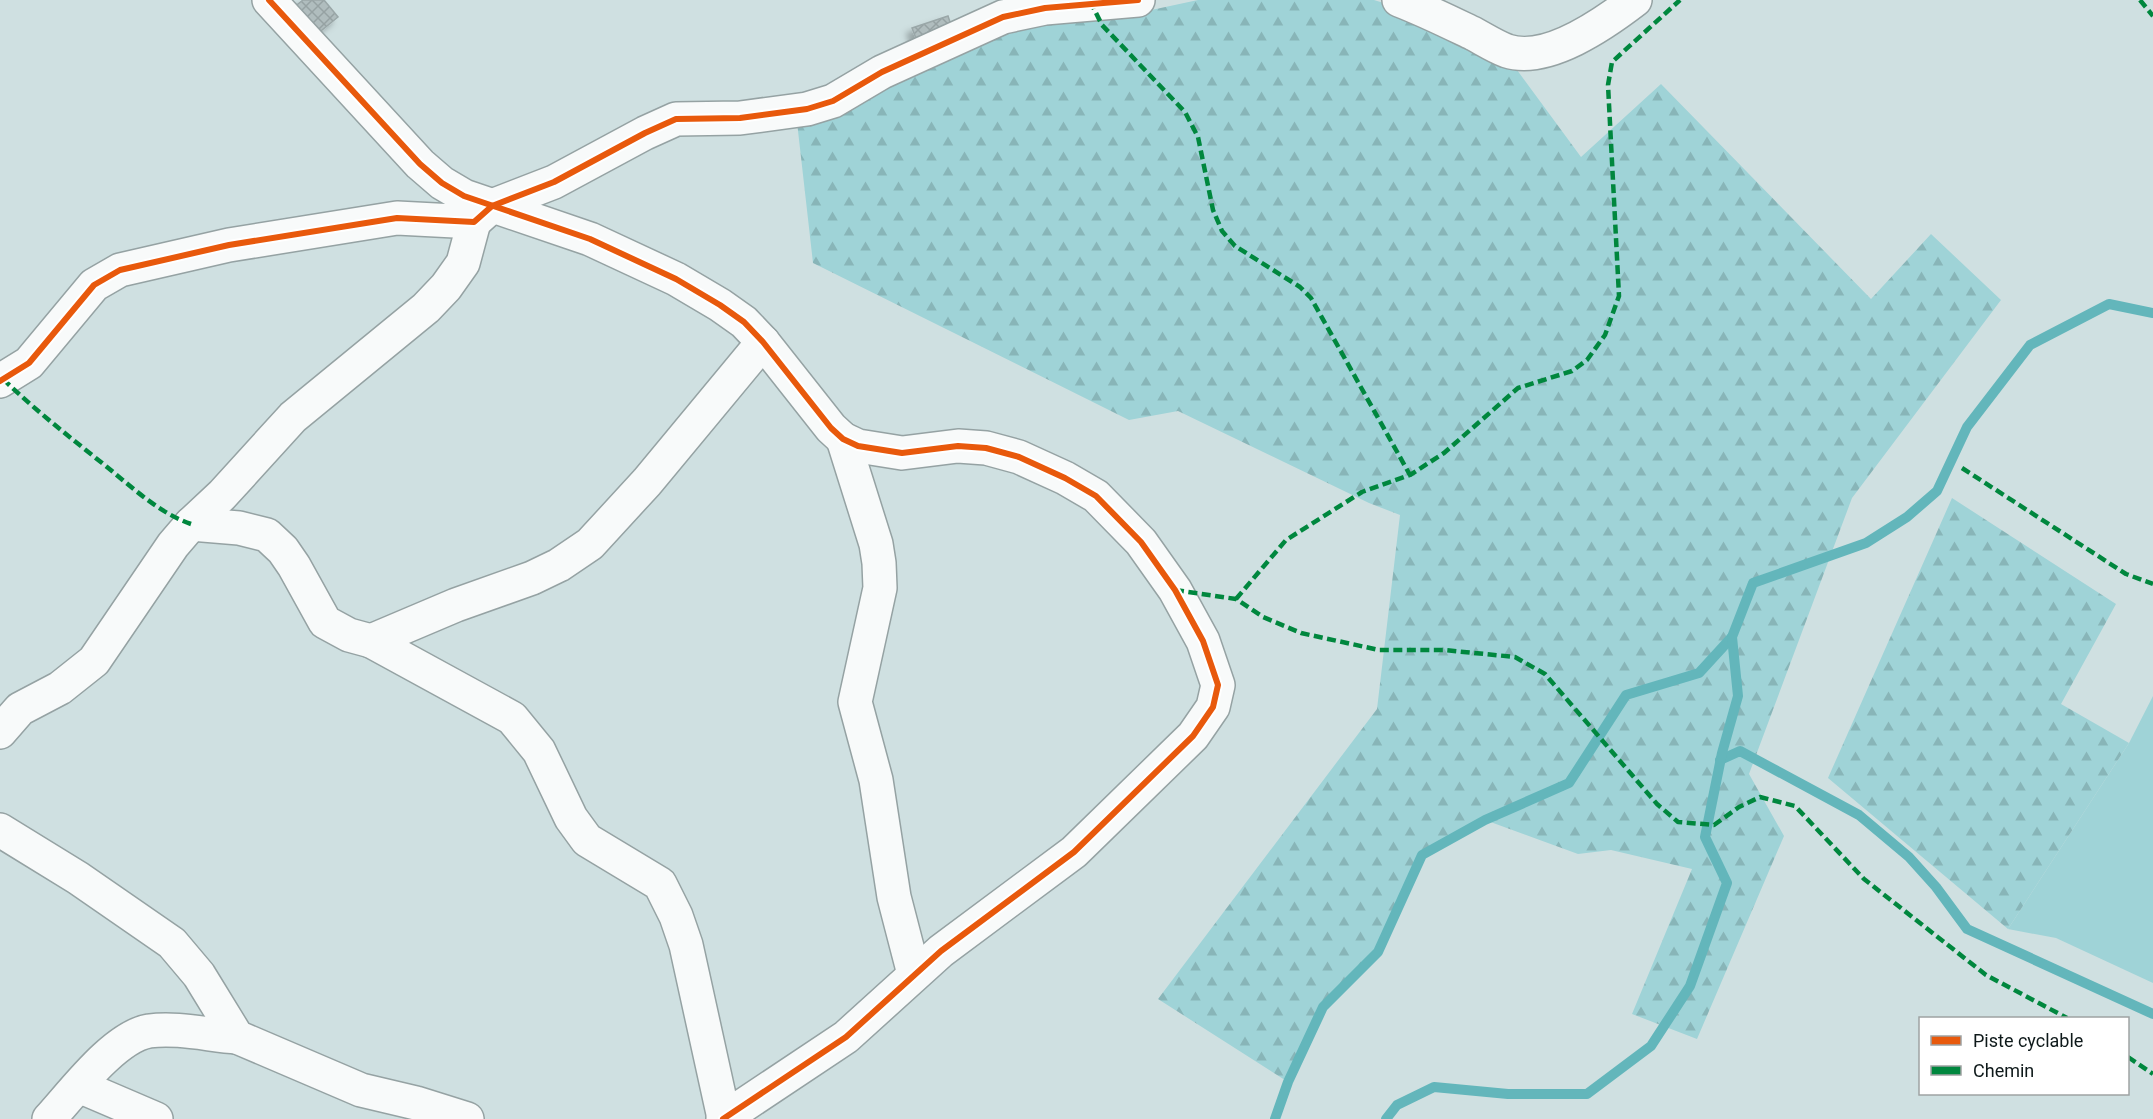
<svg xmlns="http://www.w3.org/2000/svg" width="2153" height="1119" font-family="Roboto,sans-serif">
<defs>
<pattern id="forest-firs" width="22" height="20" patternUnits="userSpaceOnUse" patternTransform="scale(1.5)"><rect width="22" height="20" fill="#9fd3d7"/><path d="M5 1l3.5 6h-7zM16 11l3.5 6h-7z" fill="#88b5b8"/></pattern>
<pattern id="building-cross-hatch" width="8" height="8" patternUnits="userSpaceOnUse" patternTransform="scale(1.5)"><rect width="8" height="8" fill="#b0bdbe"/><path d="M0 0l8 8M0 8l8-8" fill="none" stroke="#96a2a3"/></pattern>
<filter id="shadow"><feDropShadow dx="-5.5" dy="5.5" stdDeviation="3" flood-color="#0004"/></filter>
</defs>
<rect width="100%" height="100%" fill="#cfe0e1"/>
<polygon fill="#9fd3d7" points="2153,696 2153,983 2056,938 2008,929 2129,743"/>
<g fill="url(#forest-firs)">
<polygon points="1198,0 1374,0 1425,16 1506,55 1581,157 1661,84 1871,299 1931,234 2001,300 1852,498 1749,774 1784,836 1697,1039 1632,1014 1692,869 1611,850 1578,854 1485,820 1422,855 1378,952 1323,1007 1288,1082 1158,999 1377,709 1400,515 1369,503 1178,411 1129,420 813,263 797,122 960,48 1064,13 1142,12"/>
<polygon points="1952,498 2116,604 2061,704 2129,743 2008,929 1828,778"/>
</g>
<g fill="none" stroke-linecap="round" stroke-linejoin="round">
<g stroke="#63b6bb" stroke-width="10">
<polyline points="1720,760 1740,751 1859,815 1909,857 1936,887 1967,929 2153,1014"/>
<polyline points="1275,1119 1288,1082 1323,1007 1378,952 1422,855 1485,820 1569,783 1626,695 1699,673 1732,637"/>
<polyline points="1386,1119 1397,1105 1434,1087 1508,1094 1587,1094 1651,1046 1690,986 1727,883 1705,837 1722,753 1738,696 1732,637 1753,583 1866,543 1907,517 1937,491 1967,427 2030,345 2109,304 2153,313"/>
</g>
</g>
<g fill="url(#building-cross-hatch)" stroke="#9aa7a8" stroke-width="1.5" filter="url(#shadow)">
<polygon points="303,0 324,0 338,17 311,39 288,12"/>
<polygon points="948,16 954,34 919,46 912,28"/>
</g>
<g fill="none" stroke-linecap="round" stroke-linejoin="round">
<g stroke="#95a2a3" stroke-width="36">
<g id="minor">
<polyline points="269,0 420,164 442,183 464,196 590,239 676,279 720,305 744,322 763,342 831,428 843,439 858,446 902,453 958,446 986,448 1019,457 1065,478 1096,496 1141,542 1175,590 1203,641 1218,685 1213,707 1193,736 1074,852 941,951 846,1037 723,1119"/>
<path d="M1399,0c26,10 50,22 75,34 11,6 22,13 33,17 40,13 98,-28 128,-51"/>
<polyline points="0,381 29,363 94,285 120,270 229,245 397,218 474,222 492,206 554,182 645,133 676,119 740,118 807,109 833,101 882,72 1003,17 1045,8 1138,0"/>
<polyline points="843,439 876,544 879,563 880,588 855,702 876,780 894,897 914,974"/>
<polyline points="191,524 239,528 267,535 283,550 294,566 325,622 349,635 371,641 456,605 532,578 559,565 590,544 647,482 763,342"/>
<polyline points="371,641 512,718 539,751 571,818 587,840 660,884 676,916 686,945 724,1118"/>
<polyline points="0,732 20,709 60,688 94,661 173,545 191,524 222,495 293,417 426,308 446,287 463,263 474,222"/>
<polyline points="0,830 78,878 172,943 199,975 237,1037 361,1090 416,1103 467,1119"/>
<polyline points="79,1086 156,1119"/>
<path d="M49,1119c23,-25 65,-82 100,-88 28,-4 60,4 88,6"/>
</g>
</g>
<use href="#minor" stroke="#f8fafa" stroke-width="33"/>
<g stroke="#00873e" stroke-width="4.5" stroke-dasharray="9 4.5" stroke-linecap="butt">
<polyline points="2140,0 2153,16"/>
<polyline points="1090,1 1102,25 1185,112 1198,137 1213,210 1222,231 1235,246 1300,287 1311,298 1410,475"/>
<path d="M3,379c33,32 68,59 104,88 26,21 52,46 84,57"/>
<polyline points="1962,468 2126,574 2153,584"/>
<polyline points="1175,590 1236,599 1263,617 1301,633 1379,650 1444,650 1515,657 1545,674 1657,804 1678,822 1714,825 1739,807 1760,797 1795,806 1864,879 1986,975 2067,1018"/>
<polyline points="1236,599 1286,540 1362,492 1410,475 1444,453 1518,388 1572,371 1587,360 1605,335 1619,296 1608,85 1612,62 1680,0"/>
<polyline points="2128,1057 2153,1074"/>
</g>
<g stroke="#fff" stroke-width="10">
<g id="cycleway">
<polyline points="269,0 420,164 442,183 464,196 590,239 676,279 720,305 744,322 763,342 831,428 843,439 858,446 902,453 958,446 986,448 1019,457 1065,478 1096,496 1141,542 1175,590 1203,641 1218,685 1213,707 1193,736 1074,852 941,951 846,1037 723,1119"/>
<polyline points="0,381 29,363 94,285 120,270 229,245 397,218 474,222 492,206 554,182 645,133 676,119 740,118 807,109 833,101 882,72 1003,17 1045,8 1138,0"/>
</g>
</g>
<use href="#cycleway" stroke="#e8590c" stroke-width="6"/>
</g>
<rect x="1919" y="1017" width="210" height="78" fill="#ffffff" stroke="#9fa3a3" stroke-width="1.5"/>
<rect x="1931" y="1036" width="30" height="9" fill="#e8590c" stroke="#9fa3a3" stroke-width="1.5"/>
<text x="1973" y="1047" font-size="18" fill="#0e191a">Piste cyclable</text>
<rect x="1931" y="1066" width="30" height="9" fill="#00873e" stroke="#9fa3a3" stroke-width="1.5"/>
<text x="1973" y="1077" font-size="18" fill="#0e191a">Chemin</text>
</svg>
